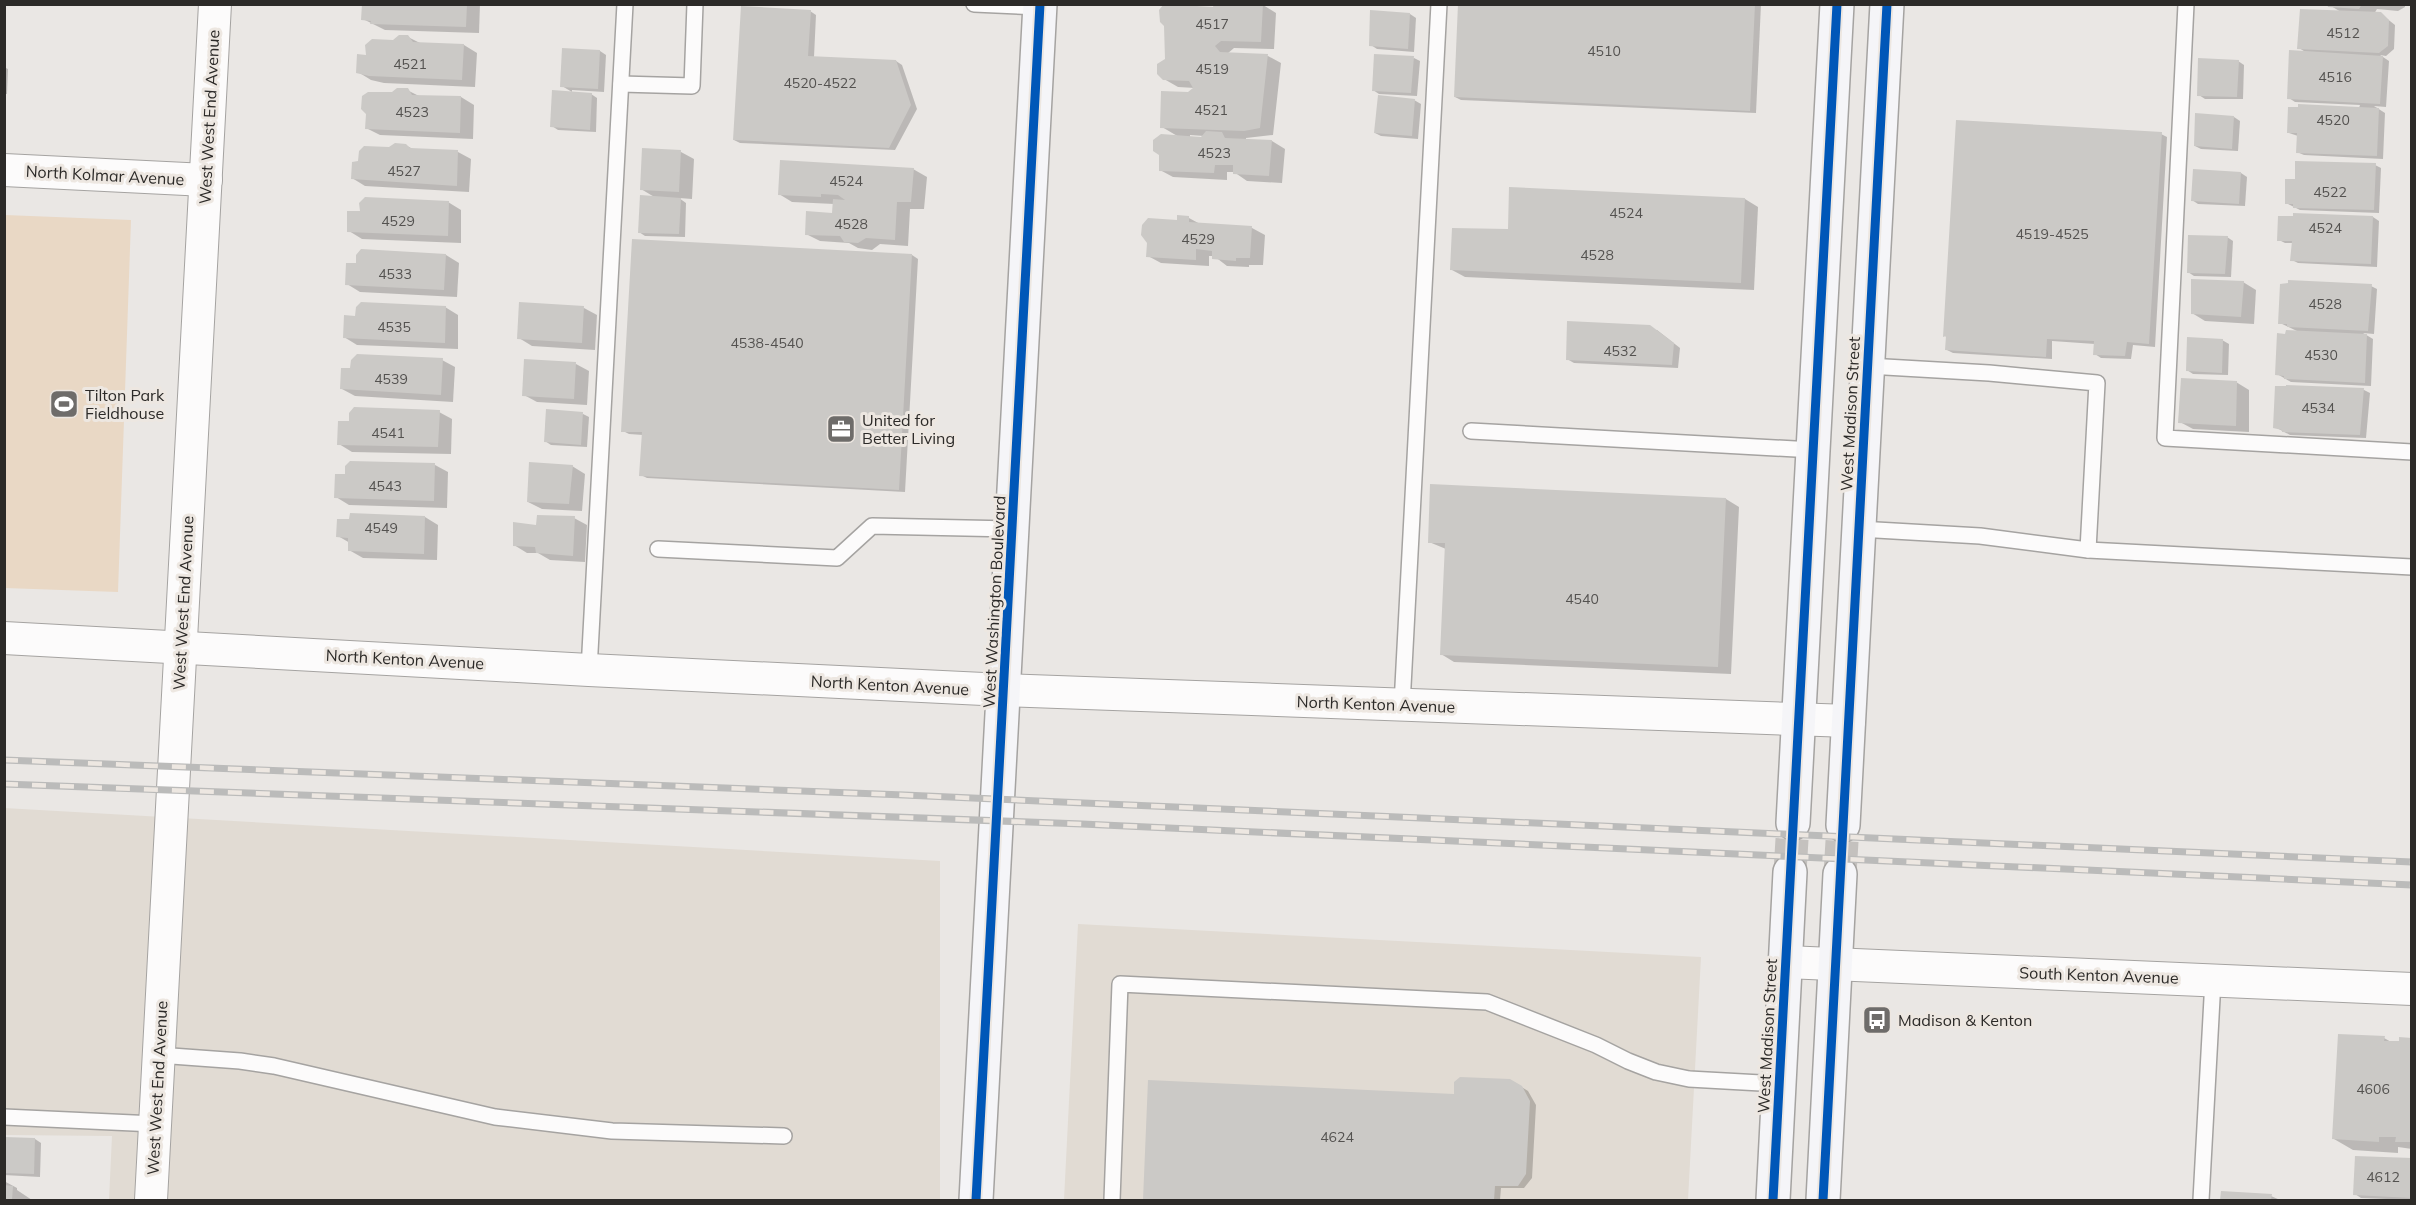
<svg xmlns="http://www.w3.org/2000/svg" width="2416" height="1205" font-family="Mulish,sans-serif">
<rect width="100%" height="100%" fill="#eae7e4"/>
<g fill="#e1dbd3">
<polygon points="4,808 940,861 940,1200 109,1200 112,1136 5,1135"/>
<polygon points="1078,924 1701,957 1688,1200 1064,1200"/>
</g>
<polygon fill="#e9d8c5" points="5,215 131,220 118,592 5,588"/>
<g fill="#0003" fill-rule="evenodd">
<polygon points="363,4 480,4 479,33 385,30 363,19"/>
<path d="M1242,4l21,1 13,8 -2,36 -40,-1 -7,6 41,2 13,7 -8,72 -27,3v2l26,1 13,8 -3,34 -35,-2 -13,-9h-7v8l-54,-3 -13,-7 1,-15 18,-18 -17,-10 33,-39 -17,-1 -14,-8 2,-19 47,-52zM1190,135l14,1 -2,3 -12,-1z"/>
<polygon points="1459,4 1761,4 1756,113 1461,100 1455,97"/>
<polygon points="2309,4 2405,4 2405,7 2398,11 2377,9 2374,14 2381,14 2395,25 2394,49 2386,56 2380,55 2389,61 2386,107 2374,106 2385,113 2383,159 2304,155 2297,152 2298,136 2289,133 2299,109 2359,108 2360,105 2295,102 2289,98 2307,53 2299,48 2341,12 2331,6"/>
<polygon points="810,11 816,15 814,57 896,61 902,65 917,109 895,150 740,143 734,140"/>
<polygon points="1410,14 1416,18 1414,52 1377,49 1371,45"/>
<polygon points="408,37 420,43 464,45 477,53 475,87 384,83 371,80 358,72 393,42"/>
<polygon points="564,49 600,51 606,55 604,92 572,90 572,92 562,86"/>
<polygon points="1414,58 1420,61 1417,96 1379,94 1373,90"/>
<polygon points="2238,61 2244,65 2243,99 2205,99 2199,95"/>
<polygon points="4,67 8,69 7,94 4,94"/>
<polygon points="407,90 419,96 461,97 474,105 473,139 380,135 366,128 392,94"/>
<polygon points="591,94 597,98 596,132 558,130 552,126"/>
<polygon points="1414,100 1421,104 1418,139 1381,136 1375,133"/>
<polygon points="2234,117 2240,121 2238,151 2201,149 2195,146"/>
<polygon points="2161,134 2167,137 2155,347 2133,345 2131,359 2101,358 2095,354 2095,344 2052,341 2052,359 1953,353 1947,350 1948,338 1945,336"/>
<polygon points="405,145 413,149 458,152 471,159 469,192 365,186 352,178 390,148"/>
<polygon points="644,150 681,152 694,159 692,199 679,198 686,203 685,237 645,236 639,232 656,198 641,189"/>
<polygon points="2375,165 2381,168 2379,213 2300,210 2286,203"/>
<polygon points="913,169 927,177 924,209 910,209 908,246 880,244 872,250 858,248 849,243 820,241 806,234 833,214 834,204 792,202 779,194"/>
<polygon points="2241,173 2247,177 2245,206 2198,204 2192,200"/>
<polygon points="1745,199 1758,207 1754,290 1465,277 1452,270 1509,231"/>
<polygon points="448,202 461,210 461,243 362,239 349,231"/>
<polygon points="2373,217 2379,221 2377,267 2298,263 2292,260 2293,243 2285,243 2279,240"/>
<polygon points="1189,218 1200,224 1252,228 1265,235 1263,265 1249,265 1249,267 1227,266 1214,256 1209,256 1209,266 1161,263 1148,256 1179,222"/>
<polygon points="2227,237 2233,241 2231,277 2194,276 2188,272"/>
<polygon points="446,255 459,263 457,297 360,292 347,284 357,264"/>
<polygon points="912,255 918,259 905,492 647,478 641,475 643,435 629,434 623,431"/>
<polygon points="2243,282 2256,290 2254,324 2205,321 2192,313"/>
<polygon points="2371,286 2377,289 2374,334 2363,333 2373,339 2371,386 2291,382 2277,374 2286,336 2299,332 2280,323"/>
<polygon points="445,307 458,315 458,349 357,345 344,337 356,317"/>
<polygon points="584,308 597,315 595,350 532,346 519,338"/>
<polygon points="1657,330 1680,348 1678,368 1574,363 1567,359"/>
<polygon points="2222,340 2229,344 2228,375 2193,374 2187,370"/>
<polygon points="442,360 455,367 453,402 355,396 342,389"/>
<polygon points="576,364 589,371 587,405 537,402 524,395"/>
<polygon points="2236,382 2249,390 2249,432 2193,429 2180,422"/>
<polygon points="2288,386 2364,390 2370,393 2366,438 2290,435 2275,427"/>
<polygon points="439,412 452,419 451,454 352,452 339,444"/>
<polygon points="583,414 589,417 587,447 551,445 545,441"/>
<polygon points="435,465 448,472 447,508 349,505 336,497"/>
<polygon points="572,466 585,474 582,511 542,509 528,502"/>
<polygon points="1726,499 1739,507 1731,674 1454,662 1441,654 1446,549 1429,542"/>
<polygon points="425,517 438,525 437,560 363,558 349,550 350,543 338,536"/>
<polygon points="574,518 587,525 585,562 550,560 538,553 527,553 514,545 537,526"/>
<polygon points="2384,1038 2393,1043 2412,1039 2412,1149 2398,1147 2398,1153 2353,1150 2334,1139"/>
<polygon points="1510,1080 1528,1091 1536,1105 1532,1178 1524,1188 1501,1188 1500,1200 1144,1200 1150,1082 1455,1096"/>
<polygon points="4,1138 35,1139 41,1143 40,1177 4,1175"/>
<polygon points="2412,1160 2412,1200 2361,1198 2355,1194"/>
<polygon points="4,1181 17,1188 17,1190 32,1200 4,1200"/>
<polygon points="2222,1193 2271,1196 2280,1200 2222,1200"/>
</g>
<g fill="#cbc9c6">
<polygon points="362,4 467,4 466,27 370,24 371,21 361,20"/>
<polygon points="1164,4 1213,7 1214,4 1263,4 1261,42 1221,41 1215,46 1220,52 1268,54 1260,128 1244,131 1160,128 1161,91 1188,92 1193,88 1189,81 1163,80 1157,74 1157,64 1165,59 1164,26 1160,22 1159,10"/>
<polygon points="1458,4 1755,4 1750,111 1454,97"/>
<polygon points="2327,4 2362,4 2359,9 2328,7"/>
<polygon points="741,6 811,10 808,56 896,60 911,105 889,148 733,140"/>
<polygon points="2300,9 2381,12 2389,20 2388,46 2379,53 2297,49"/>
<polygon points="1370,10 1410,13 1408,49 1369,46"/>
<polygon points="399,35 408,35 413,42 464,44 462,80 369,76 356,73 357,54 366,55 365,45 372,39 393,40"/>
<polygon points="562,48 600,50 598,89 560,87"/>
<polygon points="2289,50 2383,56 2380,104 2287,99"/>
<polygon points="1374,54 1414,56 1411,93 1372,91"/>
<polygon points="2198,58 2239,60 2237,97 2197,96"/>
<polygon points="397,88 408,88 412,95 461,96 460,133 365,129 366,114 361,109 362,96 368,92 392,92"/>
<polygon points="552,90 592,93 590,130 550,127"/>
<polygon points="1378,95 1415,99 1412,136 1374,133"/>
<polygon points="2298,104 2379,108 2377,156 2296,153 2297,133 2287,133 2288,107 2298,107"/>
<polygon points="2195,113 2234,116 2232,149 2194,146"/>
<polygon points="1956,120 2162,132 2149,344 2127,342 2125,356 2093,355 2094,341 2047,339 2046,357 1945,350 1946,336 1943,337"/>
<polygon points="1206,131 1222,132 1225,138 1272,140 1269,176 1233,174 1233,165 1215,165 1214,173 1159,171 1159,155 1153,151 1153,140 1161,134 1201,137"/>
<polygon points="395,143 406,144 410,148 458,150 457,186 351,179 352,162 358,161 359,151 364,146 389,147"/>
<polygon points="642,148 681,150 679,192 640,190"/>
<polygon points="780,160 914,168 911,202 897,202 895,240 866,238 858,243 844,242 840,236 805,235 806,211 832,213 833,199 845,200 838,195 821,194 821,197 778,195"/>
<polygon points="2295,161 2376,163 2374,210 2293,208 2293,204 2285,204 2285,179 2295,179"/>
<polygon points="2193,169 2241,172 2239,204 2191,201"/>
<polygon points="1509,187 1745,198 1741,283 1450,270 1452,228 1508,229"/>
<polygon points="640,195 681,198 679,234 638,233"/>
<polygon points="365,197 449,201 448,236 347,232 347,211 360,211 359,203"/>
<polygon points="2293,213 2373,216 2371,264 2290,261 2292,241 2277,241 2278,216 2293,216"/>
<polygon points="1177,215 1189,216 1189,222 1252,226 1250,258 1236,258 1236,261 1212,259 1212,251 1196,249 1196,260 1146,257 1147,243 1141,235 1142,225 1148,218 1177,220"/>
<polygon points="2188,235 2228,236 2225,274 2187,273"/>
<polygon points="632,239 912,254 899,490 639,476 642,432 621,432"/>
<polygon points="361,249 446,254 444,290 345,285 346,263 356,263 356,255"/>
<polygon points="2191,279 2244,281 2241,317 2191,314"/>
<polygon points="2288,280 2372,284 2368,331 2287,327 2287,324 2278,324 2280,284 2288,283"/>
<polygon points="361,302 446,306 445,343 343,338 344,315 355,316 356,307"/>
<polygon points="519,302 584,306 582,343 517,339"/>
<polygon points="1567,321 1650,325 1674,343 1672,365 1566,360"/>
<polygon points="2286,330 2367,334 2365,383 2284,379 2284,376 2275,375 2277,333 2285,334"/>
<polygon points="2187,337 2223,339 2222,373 2186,371"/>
<polygon points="357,354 443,358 441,395 340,389 341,368 350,368 351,360"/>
<polygon points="524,359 576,362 574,399 522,396"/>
<polygon points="2181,378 2237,381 2236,426 2178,423"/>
<polygon points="2286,385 2364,388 2360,435 2282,432 2282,430 2273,428 2275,386 2286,386"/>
<polygon points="354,407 440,410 438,447 337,445 338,421 349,421 349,413"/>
<polygon points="546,409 583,412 581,445 544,442"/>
<polygon points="350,461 435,463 434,501 334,498 335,474 345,474 345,466"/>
<polygon points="529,462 573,465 569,504 527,502"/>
<polygon points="1430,484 1726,498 1718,667 1440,655 1445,543 1428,543"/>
<polygon points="350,513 425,516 424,554 348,551 348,538 336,537 337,519 349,519"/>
<polygon points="537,515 575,516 573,556 536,553 535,547 513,546 513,522 536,525"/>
<polygon points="2338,1034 2385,1036 2384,1041 2399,1041 2399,1037 2412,1038 2412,1142 2395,1142 2396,1137 2379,1137 2379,1142 2332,1139"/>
<polygon points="1460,1077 1510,1079 1522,1086 1530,1101 1526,1174 1518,1186 1495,1186 1494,1200 1143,1200 1148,1080 1454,1094 1454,1082"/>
<polygon points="4,1137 35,1138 34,1174 4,1173"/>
<polygon points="2355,1156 2412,1158 2412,1198 2353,1195"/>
<polygon points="4,1185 13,1186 12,1200 4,1200"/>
<polygon points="2221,1191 2272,1194 2271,1200 2220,1200"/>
</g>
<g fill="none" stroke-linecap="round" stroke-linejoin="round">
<g stroke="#c4c1be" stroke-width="33" stroke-dasharray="33 16" stroke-linecap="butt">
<polyline points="1790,872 1793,823"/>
<polyline points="1840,874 1843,825"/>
</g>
<g stroke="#a5a3a1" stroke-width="18">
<g id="lane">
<polyline points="974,4 1040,7"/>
<polyline points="2186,4 2165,438 2412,452"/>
<polyline points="621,84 692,86 695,4"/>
<polyline points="1868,366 1989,373 2097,383 2088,550"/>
<polyline points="1471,431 1813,450"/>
<polyline points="1859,529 1980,536 2088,550 2412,567"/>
<polyline points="658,549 837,558 872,526 1012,529"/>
<polyline points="589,670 625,4"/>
<polyline points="1402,705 1439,4"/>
<polyline points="158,1055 240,1061 274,1066 495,1117 612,1131 784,1136"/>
<polyline points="4,1117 155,1124"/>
<polyline points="1112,1200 1120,984 1487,1002 1596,1045 1628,1061 1656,1072 1689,1079 1779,1084"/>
<polyline points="2201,1200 2213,980"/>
</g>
</g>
<g stroke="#a5a3a1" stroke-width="34">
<g id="street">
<polyline points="4,170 206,180"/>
<polyline points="4,638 589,670 1004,690 1849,721"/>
<polyline points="1786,962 2412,989"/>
<polyline points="151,1200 215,4"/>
</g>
</g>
<g stroke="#a5a3a1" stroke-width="36">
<g id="secondary">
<polyline points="1793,823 1837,4"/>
<polyline points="1843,825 1887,4"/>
<polyline points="976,1200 1040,4"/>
<polyline points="1773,1200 1790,872"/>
<polyline points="1823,1200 1840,874"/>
</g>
</g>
<use href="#lane" stroke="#fcfbfb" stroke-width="15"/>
<use href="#street" stroke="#fcfbfb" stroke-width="32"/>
<use href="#secondary" stroke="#f5f5f8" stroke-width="33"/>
<g stroke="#bbbbba" stroke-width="7">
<g id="rail">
<polyline points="4,760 904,795 2412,862"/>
<polyline points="4,784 1082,824 2412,885"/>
</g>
</g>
<use href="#rail" stroke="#ede7e1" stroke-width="4.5" stroke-dasharray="14" stroke-linecap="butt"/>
<g stroke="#ede7e1" stroke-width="13">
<g id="cycleway">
<polyline points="976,1200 1040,4"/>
<polyline points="1773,1200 1837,4"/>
<polyline points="1823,1200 1887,4"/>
</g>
</g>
<use href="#cycleway" stroke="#0057b8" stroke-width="9"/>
</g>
<defs>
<g id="stadium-square" transform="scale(1.5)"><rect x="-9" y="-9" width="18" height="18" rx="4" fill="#6e6c6a" stroke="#ede7e1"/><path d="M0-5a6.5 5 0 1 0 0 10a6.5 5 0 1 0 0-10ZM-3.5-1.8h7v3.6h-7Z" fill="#fff"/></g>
<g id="office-square" transform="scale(1.5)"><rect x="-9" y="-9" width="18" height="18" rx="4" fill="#6e6c6a" stroke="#ede7e1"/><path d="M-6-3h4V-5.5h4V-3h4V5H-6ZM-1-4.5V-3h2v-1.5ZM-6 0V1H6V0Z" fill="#fff"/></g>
<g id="bus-square" transform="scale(1.5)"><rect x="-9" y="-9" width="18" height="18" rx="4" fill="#6e6c6a" stroke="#ede7e1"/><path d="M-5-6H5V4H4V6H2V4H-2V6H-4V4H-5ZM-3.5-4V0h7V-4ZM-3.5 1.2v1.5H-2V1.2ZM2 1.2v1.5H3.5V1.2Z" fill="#fff"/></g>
</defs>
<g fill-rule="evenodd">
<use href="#stadium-square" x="64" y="404"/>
<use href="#office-square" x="841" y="429"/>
<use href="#bus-square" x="1877" y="1020"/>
</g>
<g text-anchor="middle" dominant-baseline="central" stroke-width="6" stroke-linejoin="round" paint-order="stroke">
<g font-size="14" fill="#545250">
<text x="1212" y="24">4517</text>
<text x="2343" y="33">4512</text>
<text x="1604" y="51">4510</text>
<text x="410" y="64">4521</text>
<text x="1212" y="69">4519</text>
<text x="2335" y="77">4516</text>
<text x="820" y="83">4520-4522</text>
<text x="1211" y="110">4521</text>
<text x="412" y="112">4523</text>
<text x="2333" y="120">4520</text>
<text x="1214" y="153">4523</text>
<text x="404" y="171">4527</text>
<text x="846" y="181">4524</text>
<text x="2330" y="192">4522</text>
<text x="1626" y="213">4524</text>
<text x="398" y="221">4529</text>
<text x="851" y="224">4528</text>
<text x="2325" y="228">4524</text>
<text x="2052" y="234">4519-4525</text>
<text x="1198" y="239">4529</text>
<text x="1597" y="255">4528</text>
<text x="395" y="274">4533</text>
<text x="2325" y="304">4528</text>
<text x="394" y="327">4535</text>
<text x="767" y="343">4538-4540</text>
<text x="1620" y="351">4532</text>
<text x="2321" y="355">4530</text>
<text x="391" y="379">4539</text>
<text x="2318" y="408">4534</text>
<text x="388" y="433">4541</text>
<text x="385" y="486">4543</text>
<text x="381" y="528">4549</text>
<text x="1582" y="599">4540</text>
<text x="2373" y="1089">4606</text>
<text x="1337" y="1137">4624</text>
<text x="2383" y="1177">4612</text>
</g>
<g font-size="16" fill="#2c2a28" stroke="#ede7e1">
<text transform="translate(209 117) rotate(-87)">West West End Avenue</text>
<text transform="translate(105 175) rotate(3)">North Kolmar Avenue</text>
<text transform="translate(1850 414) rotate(-87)">West Madison Street</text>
<text transform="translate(994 602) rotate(-87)">West Washington Boulevard</text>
<text transform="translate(183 603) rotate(-87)">West West End Avenue</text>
<text transform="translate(405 659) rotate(3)">North Kenton Avenue</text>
<text transform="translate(890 685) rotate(3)">North Kenton Avenue</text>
<text transform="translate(1376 704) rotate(2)">North Kenton Avenue</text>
<text transform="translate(2099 975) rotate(2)">South Kenton Avenue</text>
<text transform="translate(1767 1036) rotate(-87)">West Madison Street</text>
<text transform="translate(157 1088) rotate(-87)">West West End Avenue</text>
</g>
<g font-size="16" fill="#2c2a28" stroke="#ede7e1" text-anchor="start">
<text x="85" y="395">Tilton Park<tspan x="85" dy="18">Fieldhouse</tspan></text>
<text x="862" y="420">United for<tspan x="862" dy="18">Better Living</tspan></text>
<text x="1898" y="1020">Madison &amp; Kenton</text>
</g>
</g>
<rect width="2416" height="1205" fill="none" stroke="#2c2a28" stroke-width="12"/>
</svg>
